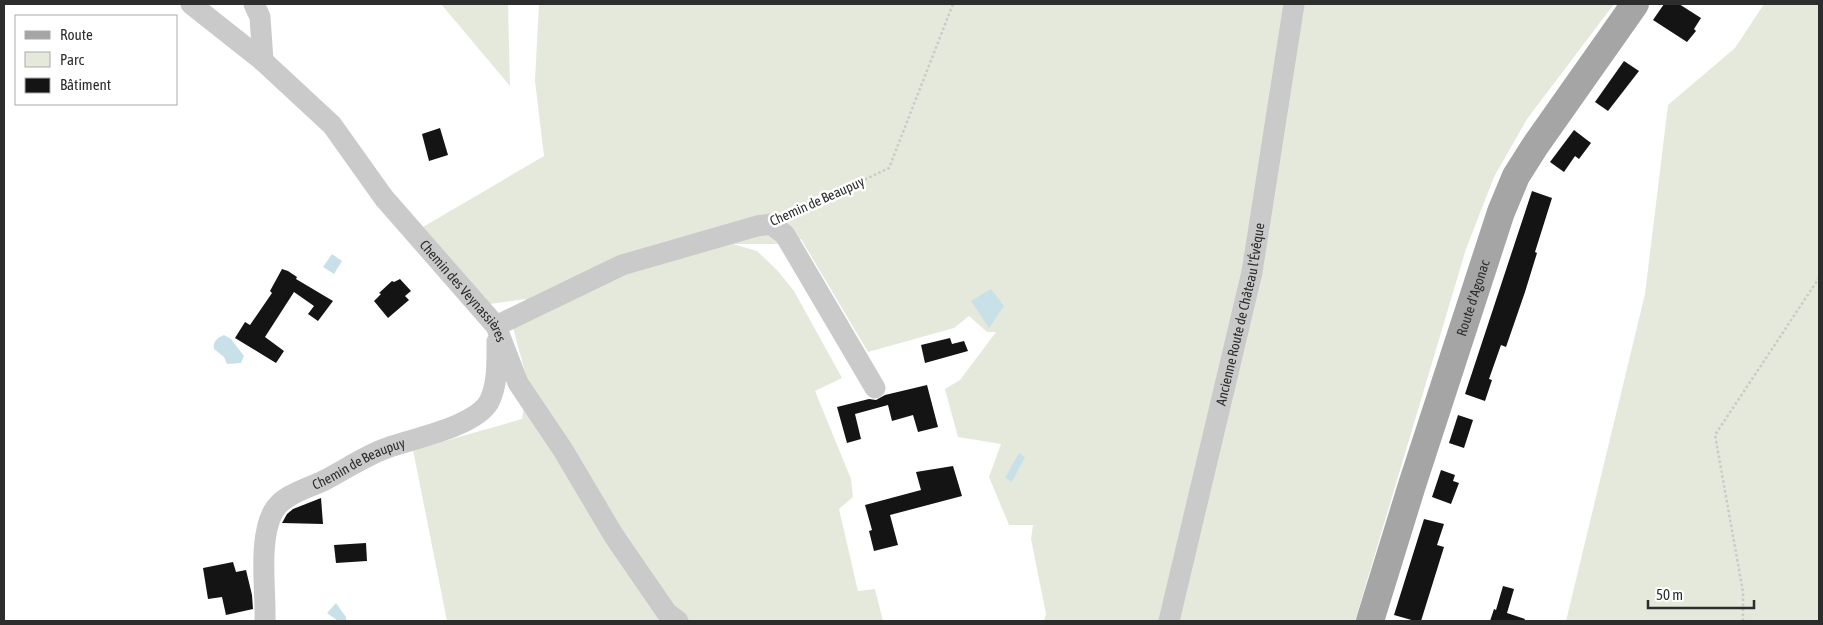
<svg xmlns="http://www.w3.org/2000/svg" width="1823" height="625" font-family="'Asap Condensed',sans-serif">
<rect width="100%" height="100%" fill="#fff"/>
<g fill="#e5e9db">
<polygon points="441,4 508,4 510,86"/>
<polygon points="539,4 1614,4 1527,119 1494,177 1466,249 1355,621 1044,621 1046,614 1031,539 1033,525 1009,525 989,477 1001,444 958,437 945,389 960,380 996,332 987,332 969,316 954,328 868,352 801,239 777,244 733,244 757,251 778,271 794,291 842,378 815,391 851,479 853,497 839,509 858,591 875,589 883,621 447,621 413,450 522,419 528,383 512,324 526,299 490,304 423,227 544,156 535,81"/>
<polygon points="1764,4 1819,4 1819,621 1566,621 1645,294 1668,105 1735,48"/>
</g>
<g fill="#c8e1e8">
<polygon points="332,254 342,261 334,274 323,267"/>
<polygon points="991,289 1004,306 989,328 971,301"/>
<path d="M224,335l7,4 13,17 -3,7 -14,1 -3,-7 -10,-8c-2,-7 4,-12 10,-14z"/>
<polygon points="1019,453 1025,457 1012,482 1005,478"/>
<polygon points="336,603 346,617 346,621 338,621 327,613"/>
</g>
<g fill="#141414">
<polygon points="1664,4 1679,4 1701,18 1694,29 1696,31 1687,42 1653,20"/>
<polygon points="1624,61 1639,71 1608,111 1595,102"/>
<polygon points="440,128 448,155 429,161 422,134"/>
<polygon points="1574,130 1591,143 1579,159 1575,156 1564,172 1550,162"/>
<polygon points="1532,191 1552,198 1535,252 1537,253 1525,292 1506,347 1501,345 1489,379 1492,380 1485,401 1465,394"/>
<polygon points="282,269 288,271 297,277 296,279 333,301 318,321 308,314 314,306 294,292 265,337 284,351 276,363 235,338 245,322 250,325 272,293 270,291"/>
<polygon points="400,279 411,291 405,296 409,300 388,318 374,301 381,294 379,293 392,281 394,282"/>
<polygon points="950,338 952,344 964,341 968,351 925,363 921,345"/>
<polygon points="927,385 938,427 918,432 913,415 892,421 888,405 855,414 861,439 847,443 837,407 869,399 876,400 885,395"/>
<polygon points="1458,415 1473,420 1464,448 1449,443"/>
<polygon points="953,466 962,496 890,515 898,545 874,551 869,531 872,530 865,505 921,490 916,472"/>
<polygon points="1441,470 1455,475 1453,481 1459,483 1451,504 1432,497"/>
<polygon points="321,498 323,524 282,523 287,514 293,509"/>
<polygon points="1424,519 1444,524 1437,545 1444,547 1421,621 1415,621 1394,615"/>
<polygon points="366,543 367,561 336,563 334,545"/>
<polygon points="233,562 236,572 246,570 252,595 253,609 226,615 222,597 208,599 203,568"/>
<polygon points="1503,586 1514,589 1507,613 1525,619 1524,621 1490,621 1494,609 1496,610"/>
</g>
<g fill="none" stroke-linecap="round" stroke-linejoin="round">
<g stroke="#cacaca" stroke-width="2.5" stroke-dasharray="2.5 2.5" stroke-linecap="butt">
<polyline points="788,216 889,168 953,4"/>
<polyline points="1743,621 1743,592 1715,435 1819,278"/>
</g>
<g stroke="#cacaca" stroke-width="21">
<path id="s1" d="M191,4l72,57 69,64 52,73 112,128 22,57 45,67 51,86 53,77 11,8"/>
<polyline points="254,4 260,17 263,61"/>
<polyline points="496,326 622,265 757,226 771,224 785,235 875,388"/>
<path id="s2" d="M265,621c1,-31 -7,-81 8,-109 9,-17 33,-23 50,-31 22,-11 41,-25 64,-33 27,-10 87,-21 102,-46 9,-17 8,-42 8,-60l3,-1"/>
<path id="s3" d="M1169,621l83,-349 42,-268"/>
</g>
<path stroke="#a5a5a5" stroke-width="28" id="s4" d="M1370,621l42,-136 89,-273 15,-36 19,-30 100,-142"/>
</g>
<g text-anchor="middle" dominant-baseline="central" stroke-width="5" stroke-linejoin="round" paint-order="stroke">
<g font-size="14" fill="#2d2d2d" stroke="#fff">
<text transform="translate(817 201) rotate(-24)">Chemin de Beaupuy</text>
<text stroke="none"><textPath href="#s1" startOffset="398">Chemin des Veynassières</textPath></text>
<text stroke="none"><textPath href="#s4" startOffset="339">Route d'Agonac</textPath></text>
<text stroke="none"><textPath href="#s3" startOffset="315">Ancienne Route de Château l'Évêque</textPath></text>
<text stroke="none"><textPath href="#s2" startOffset="210">Chemin de Beaupuy</textPath></text>
</g>
</g>
<rect width="1823" height="625" fill="none" stroke="#2d2d2d" stroke-width="10"/>
<rect x="15" y="15" width="162" height="90" fill="#ffffff" stroke="#ababab"/>
<rect x="25" y="31" width="25" height="8" fill="#a5a5a5" stroke="#ababab"/>
<text x="60" y="40" font-size="15" fill="#2d2d2d">Route</text>
<rect x="25" y="52" width="25" height="15" fill="#e5e9db" stroke="#ababab"/>
<text x="60" y="65" font-size="15" fill="#2d2d2d">Parc</text>
<rect x="25" y="78" width="25" height="15" fill="#141414" stroke="#ababab"/>
<text x="60" y="90" font-size="15" fill="#2d2d2d">Bâtiment</text>
<path d="M1648 600v8h106v-8" fill="none" stroke="#2d2d2d" stroke-width="2.5"/>
<text x="1656" y="600" font-size="15" fill="#2d2d2d" stroke="#ffffff" stroke-width="4" paint-order="stroke">50 m</text>
</svg>
